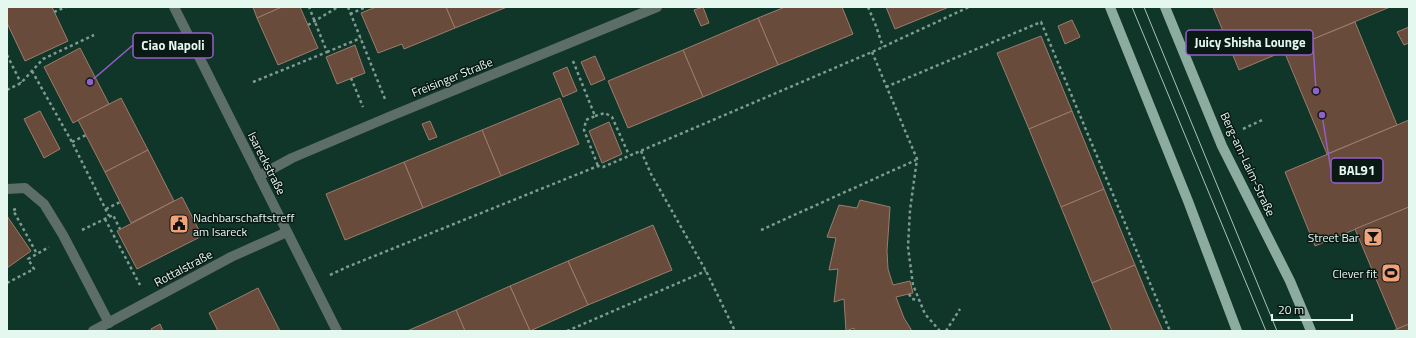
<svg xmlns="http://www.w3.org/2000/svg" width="1416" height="338" font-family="'Titillium Web',sans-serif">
<rect width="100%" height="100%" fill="#103529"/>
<g fill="#694b3b" stroke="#9d7c6c">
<polygon points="7,7 52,7 68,41 25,61 7,23"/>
<polygon points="253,7 282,7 257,18"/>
<polygon points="282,7 300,7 318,48 278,65 257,18"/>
<polygon points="376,7 446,7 455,28 404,49 402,44 378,53 361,13"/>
<polygon points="446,7 507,7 455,28"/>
<polygon points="703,7 709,23 701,26 694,10"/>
<polygon points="785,7 842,7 853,34 778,65 758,18"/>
<polygon points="886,7 949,7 895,29"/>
<polygon points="1213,7 1390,7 1239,70"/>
<polygon points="758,18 778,65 703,97 683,50"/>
<polygon points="1072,20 1080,37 1065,44 1058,26"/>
<polygon points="1355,22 1397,125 1327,154 1284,51"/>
<polygon points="1409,27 1409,43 1404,45 1397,32"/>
<polygon points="1041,36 1072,111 1029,129 997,53"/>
<polygon points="355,45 365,73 337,84 326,57"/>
<polygon points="80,48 109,104 73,123 44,67"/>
<polygon points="683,50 703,97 628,128 608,81"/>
<polygon points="595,56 605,79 591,85 581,62"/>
<polygon points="567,67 577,91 563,97 553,73"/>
<polygon points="121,98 148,150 105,172 78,120"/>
<polygon points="560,98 579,144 501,176 482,130"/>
<polygon points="40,111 60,149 44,158 24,119"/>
<polygon points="1072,111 1104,189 1061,207 1029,129"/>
<polygon points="1409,120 1409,207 1315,246 1285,172"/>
<polygon points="430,121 437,137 429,140 422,124"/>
<polygon points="609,122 622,154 602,163 589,131"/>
<polygon points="482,130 501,176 423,208 404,162"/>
<polygon points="148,150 174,201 131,223 105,172"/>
<polygon points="404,162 423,208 345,240 326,194"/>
<polygon points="1104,189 1135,265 1092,283 1061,207"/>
<polygon points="182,197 202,236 137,269 117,231"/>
<polygon points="860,200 890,207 887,251 888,269 893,285 910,281 913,293 896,297 904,318 912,331 854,331 854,328 846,331 844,299 834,302 838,269 829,270 836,238 827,237 839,205 857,208"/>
<polygon points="1409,207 1409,324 1397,329 1355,229"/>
<polygon points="7,216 31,251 7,268"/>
<polygon points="653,225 672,270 588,305 568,261"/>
<polygon points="568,261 588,305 530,331 510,286"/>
<polygon points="1135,265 1151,304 1163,331 1112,331 1092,283"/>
<polygon points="510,286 530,331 465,331 456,310"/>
<polygon points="258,288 280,331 218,331 209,313"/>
<polygon points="456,310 465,331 407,331"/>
<polygon points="160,324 163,331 152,331 151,329"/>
<polygon points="1409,324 1409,331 1393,331 1397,329"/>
</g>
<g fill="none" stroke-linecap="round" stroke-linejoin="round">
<g stroke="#7f9b92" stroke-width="2.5" stroke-dasharray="3 3" stroke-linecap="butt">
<polyline points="348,7 385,99"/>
<polyline points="868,7 876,26 883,47"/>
<polyline points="54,12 66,7"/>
<polyline points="350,14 366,7"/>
<polyline points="308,25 338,7"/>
<polyline points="327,52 361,38"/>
<polyline points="872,52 917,159 910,210 908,247 913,285 925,314 940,331"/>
<polyline points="7,55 21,83"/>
<polyline points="573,61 595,116 586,120 584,130 598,166"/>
<polyline points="32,71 72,142 109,216"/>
<polyline points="351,78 363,107"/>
<polyline points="253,82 327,52 309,7"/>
<polyline points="886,87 1041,22 1170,331"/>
<polyline points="7,90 21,83 43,59 94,35"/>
<polyline points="595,116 605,113 612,117 629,155"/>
<polyline points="1243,129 1262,120"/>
<polyline points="72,142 86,135"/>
<polyline points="641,151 651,174 706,271 735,331"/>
<polyline points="16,209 13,210 37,254"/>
<polyline points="106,209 120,202"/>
<polyline points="105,219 140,285"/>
<polyline points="82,230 113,215 120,229"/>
<polyline points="761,230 916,160"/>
<polyline points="330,275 347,267 598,166 603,167 872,52 969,7"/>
<polyline points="7,283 34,269 28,259 49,247"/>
<polyline points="909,294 912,299 919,300"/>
<polyline points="567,331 706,271"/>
<polyline points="946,331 960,309"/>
</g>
<polyline stroke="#5d6d67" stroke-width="10" points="7,189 25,188 44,204 63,235 109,323"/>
<g stroke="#5d6d67" stroke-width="10">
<polyline points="174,7 337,331"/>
<polyline points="259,176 292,158 391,116 657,7"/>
<polyline points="93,331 231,257 287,232"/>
</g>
<g stroke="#8bac9f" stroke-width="10">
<polyline points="1110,7 1188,201 1237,331"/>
<polyline points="1165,7 1222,146 1290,281 1311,331"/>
</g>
<g stroke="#abc3ba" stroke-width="1">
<polyline points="1132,7 1266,331"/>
<polyline points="1144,7 1277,331"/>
</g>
</g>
<defs>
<g id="civic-square" transform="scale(1)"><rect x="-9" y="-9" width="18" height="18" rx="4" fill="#f0a279" stroke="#0a1914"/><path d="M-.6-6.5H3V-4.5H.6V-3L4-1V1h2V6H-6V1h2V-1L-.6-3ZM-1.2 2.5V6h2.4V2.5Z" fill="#111"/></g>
<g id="bar-square" transform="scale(1)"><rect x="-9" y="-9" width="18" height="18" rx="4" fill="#f0a279" stroke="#0a1914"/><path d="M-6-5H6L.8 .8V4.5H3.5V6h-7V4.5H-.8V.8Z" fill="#111"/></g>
<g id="stadium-square" transform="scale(1)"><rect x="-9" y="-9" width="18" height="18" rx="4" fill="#f0a279" stroke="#0a1914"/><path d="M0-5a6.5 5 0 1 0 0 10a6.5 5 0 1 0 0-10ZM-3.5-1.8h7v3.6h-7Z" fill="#111"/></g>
</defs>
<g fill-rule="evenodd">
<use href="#civic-square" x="179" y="224"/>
<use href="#bar-square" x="1373" y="237"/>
<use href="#stadium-square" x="1391" y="273"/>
</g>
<g text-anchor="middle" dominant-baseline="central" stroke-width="3" stroke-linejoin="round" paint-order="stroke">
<g font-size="12" fill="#e4f8f0" stroke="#0a1914">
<text transform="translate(452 77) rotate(-22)">Freisinger Straße</text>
<text transform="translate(267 163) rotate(63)">Isareckstraße</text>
<text transform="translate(1248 164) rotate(65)">Berg-am-Laim-Straße</text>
<text transform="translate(183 268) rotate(-28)">Rottalstraße</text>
</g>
<g font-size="12" fill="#e4f8f0" stroke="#0a1914" text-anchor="end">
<text x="193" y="217" text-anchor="start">Nachbarschaftstreff<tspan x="193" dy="14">am Isareck</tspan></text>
<text x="1359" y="237">Street Bar</text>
<text x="1377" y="273">Clever fit</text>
</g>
</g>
<path fill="none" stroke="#955fcb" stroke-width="1.5" d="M1316 91L1313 43M90 82L133 45M1322 115L1331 170"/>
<g fill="#955fcb" stroke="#0a1914" stroke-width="1.5">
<circle cx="1316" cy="91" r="4"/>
<circle cx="90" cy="82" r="4"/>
<circle cx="1322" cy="115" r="4"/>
</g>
<g fill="#0a1914" stroke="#955fcb" stroke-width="1.5">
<rect x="1186" y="30" width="127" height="25" rx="4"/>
<rect x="133" y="33" width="80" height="25" rx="4"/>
<rect x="1331" y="158" width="52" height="25" rx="4"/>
</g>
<g font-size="13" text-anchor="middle" font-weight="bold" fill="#e4f8f0">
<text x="1250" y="47">Juicy Shisha Lounge</text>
<text x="173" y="50">Ciao Napoli</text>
<text x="1357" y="175">BAL91</text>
</g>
<rect width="1416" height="338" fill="none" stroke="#e4f8f0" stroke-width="16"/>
<path d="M1272 314v6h80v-6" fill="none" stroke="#e4f8f0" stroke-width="2"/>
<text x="1278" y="314" font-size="12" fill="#e4f8f0" stroke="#0a1914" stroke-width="3" paint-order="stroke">20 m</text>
</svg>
